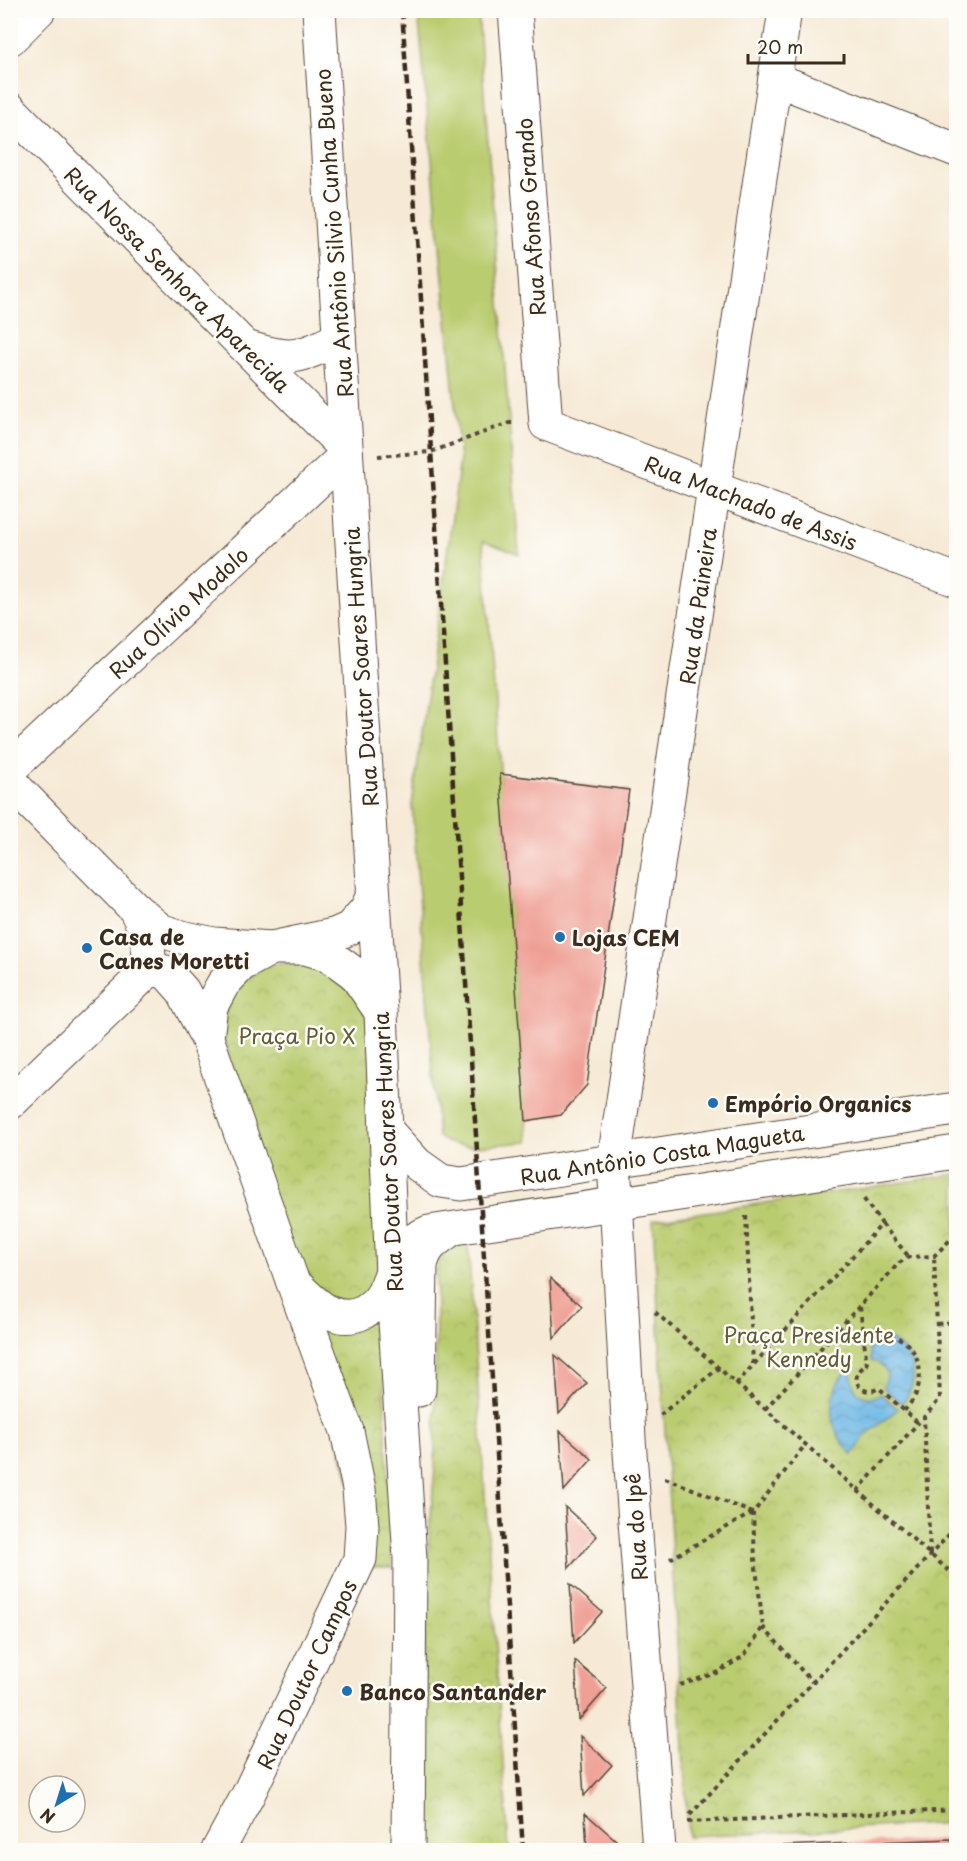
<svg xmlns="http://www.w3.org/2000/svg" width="967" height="1861" font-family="'Playpen Sans',sans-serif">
<defs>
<pattern id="park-crowns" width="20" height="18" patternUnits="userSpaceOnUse" patternTransform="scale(1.5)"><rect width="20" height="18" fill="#bacc6f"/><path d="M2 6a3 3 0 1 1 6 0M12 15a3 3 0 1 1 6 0" fill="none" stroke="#a1af60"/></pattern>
<pattern id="water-waves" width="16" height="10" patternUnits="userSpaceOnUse" patternTransform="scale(1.5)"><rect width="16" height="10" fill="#6db8e6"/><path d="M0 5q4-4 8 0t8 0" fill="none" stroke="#5b96ba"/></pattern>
</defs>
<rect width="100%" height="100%" fill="#fdfcf7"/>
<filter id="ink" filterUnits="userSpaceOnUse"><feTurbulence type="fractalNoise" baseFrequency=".0167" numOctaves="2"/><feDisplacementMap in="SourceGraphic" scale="12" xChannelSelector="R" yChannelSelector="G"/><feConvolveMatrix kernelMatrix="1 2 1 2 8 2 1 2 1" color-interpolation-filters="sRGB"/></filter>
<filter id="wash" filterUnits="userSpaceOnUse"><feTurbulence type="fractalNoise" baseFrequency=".008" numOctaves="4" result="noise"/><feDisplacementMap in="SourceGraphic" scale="24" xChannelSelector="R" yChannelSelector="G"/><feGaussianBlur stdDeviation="1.35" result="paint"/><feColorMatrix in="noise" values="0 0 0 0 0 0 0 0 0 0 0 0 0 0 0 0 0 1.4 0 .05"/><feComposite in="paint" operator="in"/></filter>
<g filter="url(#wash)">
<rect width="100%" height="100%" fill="#f6ead6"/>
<path fill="#bacc6f" stroke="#7a7b46" stroke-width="1.5" d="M418,11h60l41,543 -36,-13 45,601c-24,1 -72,11 -90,-5l-26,-332 48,-345z"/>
<g fill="url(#park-crowns)" stroke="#7a7b46" stroke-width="1.5">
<polygon points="302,960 329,972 360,1001 368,1023 392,1567 362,1567 366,1540 224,1038 224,1016 233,997 247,978 266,966"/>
<polygon points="956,1174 956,1823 688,1836 653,1220"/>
<path d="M468,1242l41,608h-90l8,-288 8,-95 1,-196c5,-18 14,-25 32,-29z"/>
</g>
<g fill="url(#water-waves)" stroke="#547182" stroke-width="1.5">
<path d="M869,1335c39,2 58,38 33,69l-19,-17c8,-12 3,-24 -12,-26z"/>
<path d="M850,1365c2,19 6,41 31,29l17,15 -33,27 -12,19c-28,-28 -28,-60 -3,-90z"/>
</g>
<g id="blocks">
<g fill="#ef9f94">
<polygon points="500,774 629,790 587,1085 561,1115 526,1121"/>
<polygon points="550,1278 582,1306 554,1338"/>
<polygon points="555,1355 587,1383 559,1414"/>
<polygon points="560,1431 592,1459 564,1491"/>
<polygon points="565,1507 597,1536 569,1568"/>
<polygon points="570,1584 602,1612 574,1643"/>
<polygon points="575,1661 607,1688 579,1720"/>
<polygon points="580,1736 612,1765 584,1796"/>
<polygon points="585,1813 617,1841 609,1850 587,1850"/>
<polygon points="951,1839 954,1850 731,1850 731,1848"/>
</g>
</g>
</g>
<g filter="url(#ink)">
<use href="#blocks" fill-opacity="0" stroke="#57473a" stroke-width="1.5"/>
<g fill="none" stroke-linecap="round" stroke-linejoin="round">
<g stroke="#57473a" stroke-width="35">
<g id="minor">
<polyline points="319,10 381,1012"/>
<polyline points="515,10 546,424 956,580"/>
<polyline points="10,39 39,10"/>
<polyline points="775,79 956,150"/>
<polyline points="10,109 346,449"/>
<path d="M246,347c44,14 52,12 93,-9"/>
<polyline points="10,769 346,455"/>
<polyline points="10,782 135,909 147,933 150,969"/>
<polyline points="135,909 160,930 181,937 214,944 272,948 334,935 350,928 366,910 373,895"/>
<polyline points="150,969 166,972 183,991 207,1038"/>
<polyline points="10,1103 150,969"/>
<polyline points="659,1850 629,1439 614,1161 785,10"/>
</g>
</g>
<g stroke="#57473a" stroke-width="35">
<g id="major">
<polyline points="386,1130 417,1164 441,1181 461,1184 956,1109"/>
<path d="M293,1282c19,19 42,45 71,30 7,-4 15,-11 19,-19 7,-13 11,-32 19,-42 8,-10 16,-14 27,-19l527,-80"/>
<path d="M419,1390l2,-125c5,-19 12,-23 28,-34"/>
<polyline points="218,1850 248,1795 360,1559 362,1526 359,1489 347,1431 292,1280 207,1038 211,1006 223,984 241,965 272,948 305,948 329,955 355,974 381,1012 392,1274 410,1559 408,1850"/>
</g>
</g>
<g stroke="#57473a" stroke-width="4" stroke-dasharray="4.5 4.5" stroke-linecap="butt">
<polyline points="378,456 431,452 509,423 515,423"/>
<polyline points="746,1216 753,1364"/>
<polyline points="882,1224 909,1257"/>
<path d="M860,1307l7,58c-21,10 -7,34 12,23l39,35"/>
<polyline points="655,1312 956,1577"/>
<polyline points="937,1324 956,1322"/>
<path d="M863,1332c37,-5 66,21 54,59 -2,7 -8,14 -13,20"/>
<polyline points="736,1384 882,1224 863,1198"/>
<polyline points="765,1409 899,1263 909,1257 934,1256 956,1234"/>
<polyline points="660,1415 719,1368"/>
<polyline points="665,1478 753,1513"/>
<polyline points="857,1491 919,1422"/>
<polyline points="930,1554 924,1417 940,1399 934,1256"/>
<polyline points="670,1559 752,1513"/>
<polyline points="763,1627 812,1682"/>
<polyline points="680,1685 716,1673 744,1656 763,1627 755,1559 753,1513 805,1445"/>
<polyline points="690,1815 956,1527"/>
<polyline points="688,1822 956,1810"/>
</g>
<use href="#minor" stroke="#fff" stroke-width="33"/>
<use href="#major" stroke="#fff" stroke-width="33"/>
<polyline stroke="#3b2a1e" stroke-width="4.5" stroke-dasharray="9 4.5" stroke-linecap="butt" points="402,10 523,1850"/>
</g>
</g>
<g fill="#1f6fb2" stroke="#fdfcf7" stroke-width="2">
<circle cx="560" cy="937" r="6"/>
<circle cx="87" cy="948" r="6"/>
<circle cx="713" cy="1103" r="6"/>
<circle cx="347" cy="1691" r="6"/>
</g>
<g text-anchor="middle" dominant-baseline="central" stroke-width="5" stroke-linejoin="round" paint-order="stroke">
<g font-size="21" fill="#3b2a1e" stroke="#fdfcf7">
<text transform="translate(530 217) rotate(-94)">Rua Afonso Grando</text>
<text transform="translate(333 233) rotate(-94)">Rua Antônio Silvio Cunha Bueno</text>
<text transform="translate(178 279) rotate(45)">Rua Nossa Senhora Aparecida</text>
<text transform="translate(751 502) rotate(21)">Rua Machado de Assis</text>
<text transform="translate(697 606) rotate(-82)">Rua da Paineira</text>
<text transform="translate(178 612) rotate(-43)">Rua Olívio Modolo</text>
<text transform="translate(360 667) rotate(-94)">Rua Doutor Soares Hungria</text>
<text transform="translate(387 1152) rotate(-93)">Rua Doutor Soares Hungria</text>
<text transform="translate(662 1154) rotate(-9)">Rua Antônio Costa Magueta</text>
<text transform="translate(635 1527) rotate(-94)">Rua do Ipê</text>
<text transform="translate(306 1674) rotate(-65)">Rua Doutor Campos</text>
</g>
<g font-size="21" font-weight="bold" fill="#3b2a1e" stroke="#fdfcf7" text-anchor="start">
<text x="99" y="936">Casa de<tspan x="99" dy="24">Canes Moretti</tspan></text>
<text x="572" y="937">Lojas CEM</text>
<text x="725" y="1103">Empório Organics</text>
<text x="359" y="1691">Banco Santander</text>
</g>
<g font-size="21" fill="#615b36" stroke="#fdfcf7">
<text x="297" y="1035">Praça Pio X</text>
<text x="809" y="1334">Praça Presidente<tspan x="809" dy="24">Kennedy</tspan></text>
</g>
</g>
<rect width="967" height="1861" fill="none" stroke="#fdfcf7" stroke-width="36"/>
<g transform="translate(57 1804) rotate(218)"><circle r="28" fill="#fdfcf7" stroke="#afa8a0" stroke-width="1.5"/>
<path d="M0-4.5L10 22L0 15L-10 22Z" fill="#1f6fb2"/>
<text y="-9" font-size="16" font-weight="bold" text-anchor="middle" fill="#3b2a1e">N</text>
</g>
<path d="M748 54v9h96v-9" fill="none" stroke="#3b2a1e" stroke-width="3"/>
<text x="757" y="54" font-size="18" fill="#3b2a1e" stroke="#fdfcf7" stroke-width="4.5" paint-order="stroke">20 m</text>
</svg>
